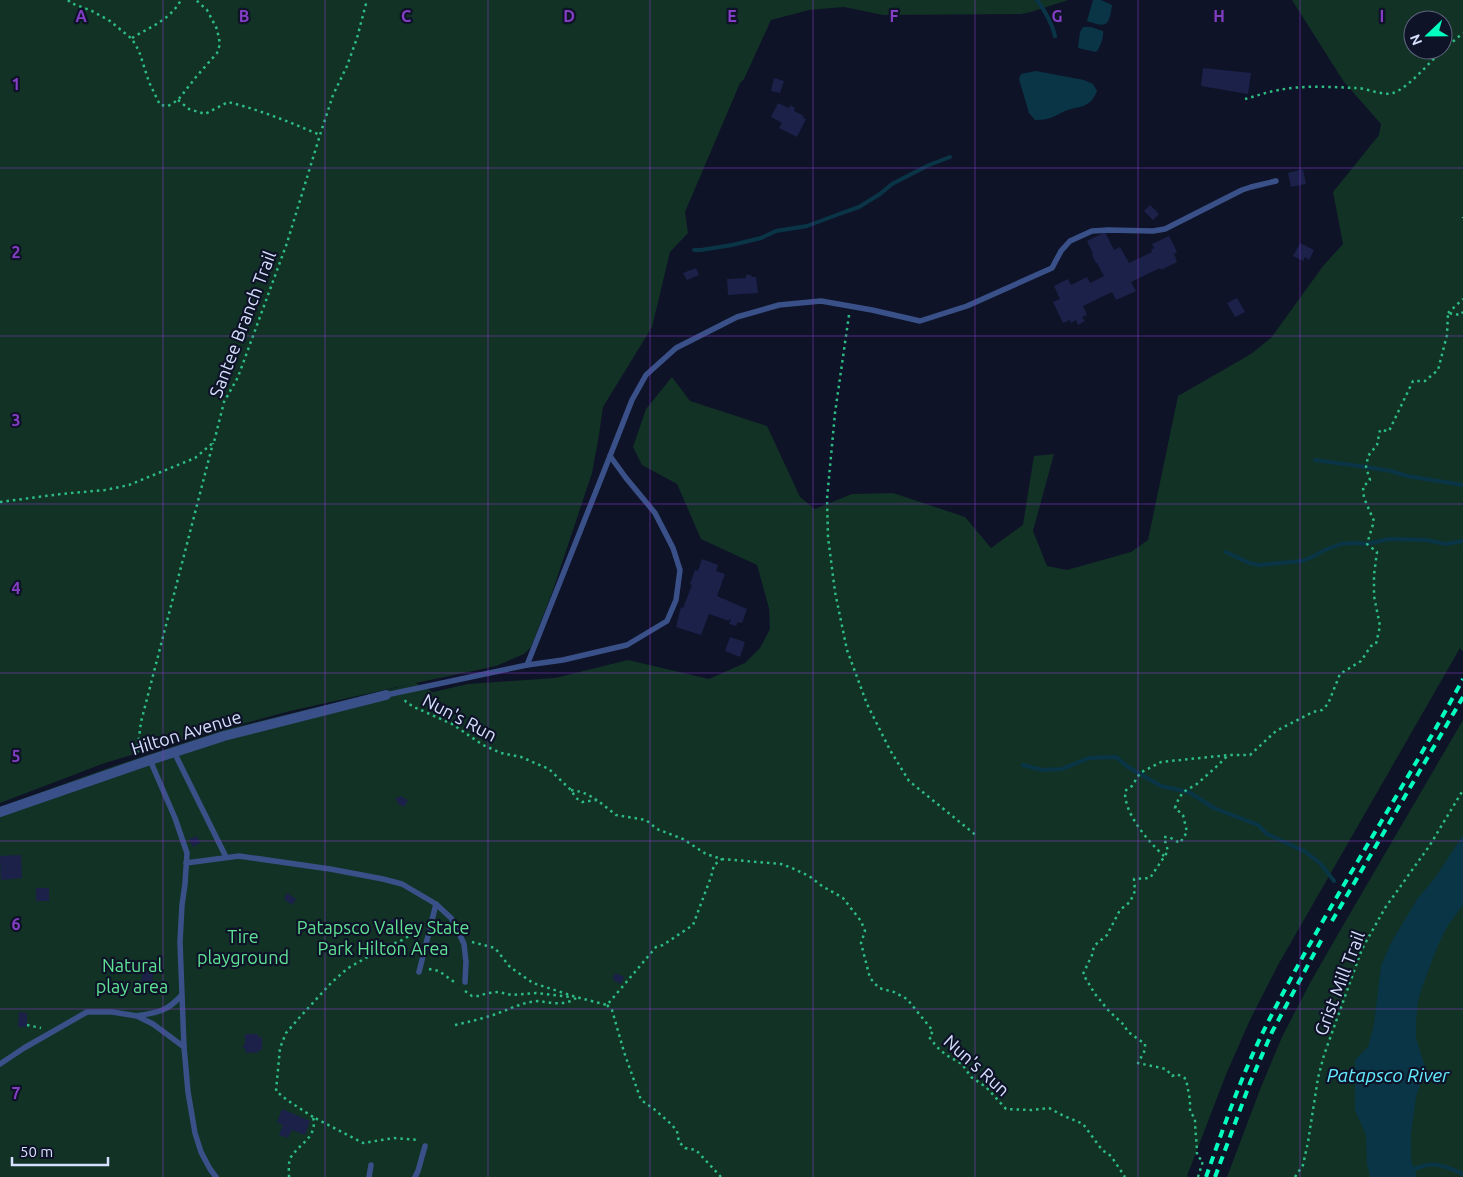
<svg xmlns="http://www.w3.org/2000/svg" width="1463" height="1177" font-family="Ubuntu,sans-serif">
<rect width="100%" height="100%" fill="#0f1328"/>
<g fill="#123226" fill-rule="evenodd">
<path d="M0,0h1068l-37,12 -10,2 -138,1 -39,-8 -35,3 -38,10 -27,59 -4,4 -55,129 3,21 -18,19 -18,75 -49,80 -4,28 -7,38 -40,120 -21,54 -7,7 -28,12 -80,17 17,9 35,-8 87,-6 73,-18 81,19 36,-16 15,-15 10,-19 -1,-21 -12,-43 -56,-26 -24,-55 -35,-19 -9,-18 13,-38 26,-32 18,24 77,25 33,71 15,12 37,-15 41,-1 72,24 26,31 32,-23 11,-69 20,-2 -21,77 14,35 20,4 64,-18 17,-12 30,-144 73,-42 20,-16 52,-72 20,-22 -10,-52 46,-57 2,-11 -37,-42 -52,-82h171v652l-3,-4 -182,317 -28,55 -23,52 -40,104 2,1h-1189v-370l111,-40 112,-37 188,-46 -121,27 -136,37 -52,16 -102,39zM1413,20h30v30h-30z"/>
<polygon points="1463,720 1463,1177 1227,1177 1261,1087 1282,1037 1310,983 1341,929"/>
</g>
<g fill="#093547">
<path d="M1093,0h8l11,5c-3,22 -6,23 -25,16z"/>
<path d="M1083,27h8l12,4c1,6 -3,17 -7,21l-18,-4 2,-16z"/>
<path d="M1036,71l48,9 9,4 4,7c-8,19 -17,14 -32,20 -12,6 -16,9 -30,9l-6,-7 -10,-34 2,-5z"/>
<polygon points="1463,835 1463,905 1448,925 1438,945 1422,987 1418,1001 1416,1021 1416,1038 1425,1067 1416,1097 1411,1134 1411,1160 1417,1177 1370,1177 1367,1164 1366,1135 1355,1110 1355,1060 1368,1047 1374,1025 1381,966 1392,941 1418,898 1435,878"/>
</g>
<g fill="none" stroke-linecap="round" stroke-linejoin="round">
<g stroke="#093547" stroke-width="4">
<path d="M1037,0c8,11 15,22 18,36"/>
<polyline points="694,250 701,250 732,245 761,238 776,231 807,226 842,213 859,207 880,194 892,184 929,165 950,157"/>
<polyline points="1315,460 1366,467 1391,471 1407,476 1463,485"/>
<polyline points="1226,552 1249,563 1260,565 1302,561 1312,557 1325,550 1341,544 1352,543 1367,544 1389,539 1426,540 1446,544 1463,541"/>
<polyline points="1023,765 1042,770 1062,769 1089,758 1116,757 1128,767 1161,786 1189,792 1214,808 1258,825 1267,834 1304,851 1320,863 1334,881"/>
<path d="M1410,1170c6,-1 11,-4 17,-5 12,-2 25,4 36,9"/>
</g>
</g>
<g fill="#1b2149">
<polygon points="1203,68 1251,73 1248,94 1201,86"/>
<polygon points="774,78 784,81 780,93 771,91"/>
<polygon points="778,103 789,108 790,105 795,108 794,111 804,116 803,118 806,119 797,137 779,128 782,123 771,117"/>
<polygon points="1303,169 1306,184 1291,187 1288,173"/>
<polygon points="1150,205 1159,214 1153,220 1144,211"/>
<polygon points="1105,232 1114,250 1120,247 1129,263 1152,252 1151,250 1154,248 1152,244 1169,236 1177,252 1174,254 1177,262 1161,270 1160,268 1131,282 1136,291 1116,300 1112,292 1083,306 1087,315 1082,317 1085,321 1078,325 1076,320 1071,323 1070,320 1063,323 1053,302 1060,299 1054,286 1068,279 1071,285 1087,277 1090,283 1104,276 1097,263 1096,263 1092,255 1093,254 1087,241"/>
<polygon points="1300,243 1314,250 1309,260 1305,257 1303,261 1293,256"/>
<polygon points="696,268 699,275 687,280 683,273"/>
<polygon points="746,275 751,275 752,277 756,277 758,293 728,295 727,279 746,278"/>
<polygon points="1237,298 1245,312 1235,317 1227,303"/>
<polygon points="702,559 718,565 716,571 725,574 717,596 747,609 742,623 738,622 736,626 729,624 731,620 729,619 729,621 709,614 701,635 676,627 681,607 683,608 692,585 690,584 695,570 698,571"/>
<polygon points="730,637 745,642 740,657 725,651"/>
<polygon points="400,796 408,800 404,807 397,803 398,801 395,800 397,797 398,798"/>
<polygon points="197,836 200,843 193,847 189,839"/>
<polygon points="21,855 22,878 1,880 0,856"/>
<rect x="36" y="888" width="13" height="13"/>
<polygon points="287,893 296,899 292,905 284,899"/>
<polygon points="393,918 401,923 397,930 388,924"/>
<polygon points="143,971 153,972 152,985 141,984"/>
<polygon points="616,973 624,977 621,984 613,980 615,978 612,977"/>
<polygon points="19,1012 27,1013 27,1027 18,1027"/>
<polygon points="245,1034 258,1034 258,1037 262,1037 262,1050 259,1050 259,1052 246,1053 245,1048 243,1048 243,1045 245,1045"/>
<polygon points="282,1109 310,1121 305,1135 292,1130 288,1138 279,1135 283,1125 277,1122"/>
</g>
<g fill="none" stroke-linecap="round" stroke-linejoin="round">
<g stroke="#2dbc83" stroke-width="2.5" stroke-dasharray="2.5 4" stroke-linecap="butt">
<polyline points="68,0 71,3 92,11 110,21 132,39 139,51 149,82 160,105 168,106 178,100 196,77 217,53 220,44 217,29 207,10 196,0"/>
<path d="M132,38c18,-11 38,-18 49,-38"/>
<polyline points="1443,50 1463,33"/>
<path d="M1245,99c11,-3 22,-7 34,-9 24,-5 52,-3 77,-2 11,0 26,8 37,5 17,-6 36,-31 50,-43"/>
<path d="M178,100l11,9 16,5 23,-12c32,8 62,20 92,33"/>
<polyline points="1463,217 1463,218"/>
<polyline points="1448,313 1463,299"/>
<polyline points="849,315 835,413 827,499 828,537 835,592 847,650 867,704 890,750 909,781 977,836"/>
<polyline points="0,502 61,494 105,490 129,485 195,458 214,442 224,402 238,377 287,243 320,135 333,95 347,66 357,38 367,0"/>
<polyline points="405,700 406,702 414,707 452,724 483,745 501,753 521,757 549,769 571,790 576,798 582,802 597,800 616,815 646,820 657,829 683,839 706,854 722,859 781,864 792,868 809,876 822,886 843,898 861,921 865,931 861,943 870,978 879,988 894,992 907,999 933,1031 929,1037 937,1047 946,1055 962,1064 971,1077 986,1087 1006,1109 1031,1110 1049,1108 1062,1115 1083,1124 1102,1150 1111,1156 1125,1177"/>
<polyline points="137,753 141,722 213,443"/>
<polyline points="571,790 582,792 596,799"/>
<path d="M1164,856c-16,-15 -40,-42 -39,-65l7,-5 8,-13 21,-11 68,-7h21l26,-24 37,-19 9,-2 6,-6 12,-30 21,-13 10,-15 5,-2 4,-18 -6,-30v-21l3,-23 -10,-8 7,-23 -10,-23 -1,-11 7,-7 -4,-13 1,-5 1,-6 9,-11 3,-15 9,1 24,-50h12l13,-11 9,-35 1,-22 12,2 3,-3"/>
<polyline points="472,942 495,948 510,967 533,983 576,997 607,1005 656,947 663,945 693,925 711,877 714,865 722,859"/>
<polyline points="429,969 439,971 457,984"/>
<polyline points="465,991 472,996 478,996 488,993 498,992 512,995 536,993 571,997"/>
<polyline points="607,1005 612,1010 624,1052 641,1100 654,1109 671,1124 677,1131 679,1142 685,1148 696,1150 721,1177"/>
<polyline points="27,1025 41,1028"/>
<path d="M455,1025c13,-3 26,-6 38,-10 15,-5 29,-13 45,-14 4,0 4,1 8,1 10,2 22,2 30,-4"/>
<polyline points="313,1117 287,1100 276,1091 280,1048 286,1033 300,1017 331,983 348,968 382,949 402,940 416,932 420,928"/>
<path d="M289,1177c0,-6 -1,-15 2,-20 9,-14 27,-20 22,-40l50,26 31,-5 24,2"/>
<path d="M1198,1177l5,-16 -6,-5c0,-13 -2,-25 -2,-38l-5,-6v-12l-4,-21 -9,-5 -5,2 -6,-7 -28,-6 7,-13v-6l-18,-13 -2,-5 -16,-15 -14,-17 -12,-20 9,-19 2,-9 13,-11 13,-25 10,-8 5,-11 -1,-12 16,-1 18,-27 -4,-14h5l11,6 7,-11 -4,-17 -8,-7c3,-8 5,-14 13,-19 3,-2 7,-3 10,-6 10,-9 20,-17 29,-27"/>
<polyline points="1295,1177 1303,1165 1308,1142 1318,1078 1324,1055 1362,949 1385,908 1430,845 1463,790"/>
</g>
<g stroke="#395188" stroke-width="5.5">
<polyline points="527,665 610,456"/>
<polyline points="386,695 527,665 563,660 627,645 667,621 676,600 680,570 673,548 655,513 626,478 610,456 632,400 646,375 676,348 737,317 779,305 821,301 872,310 920,321 967,306 1052,268 1061,251 1070,241 1092,231 1108,230 1153,231 1165,229 1242,190 1251,187 1276,181"/>
<polyline points="174,752 226,857"/>
<polyline points="150,760 175,818 187,853 185,884 182,905 180,942 184,1047 188,1092 195,1133 201,1152 210,1169 216,1177"/>
<polyline points="186,863 239,856 330,869 383,879 402,884 436,904 451,918 458,931 464,944 466,962 465,982"/>
<polyline points="419,972 436,904"/>
<path d="M137,1016c21,-4 29,-4 44,-20"/>
<polyline points="0,1064 24,1048 87,1012 112,1012 137,1016 153,1024 184,1047"/>
<polyline points="369,1177 371,1165"/>
<polyline points="415,1177 418,1171 425,1146"/>
</g>
<polyline stroke="#395188" stroke-width="10" points="0,812 150,760 224,736 386,695"/>
<g stroke="#02ffc2" stroke-width="4" stroke-dasharray="8 6" stroke-linecap="butt">
<polyline points="1332,921 1463,697"/>
<path d="M1206,1177c18,-51 36,-103 60,-151 60,-119 134,-230 197,-347"/>
<polyline points="1215,1177 1250,1083 1272,1032 1323,937"/>
</g>
</g>
<path fill="none" stroke="#843ec5" stroke-width="1" stroke-opacity="0.55" d="M163,0v1177M325,0v1177M488,0v1177M650,0v1177M813,0v1177M975,0v1177M1138,0v1177M1300,0v1177M0,168h1463M0,336h1463M0,504h1463M0,673h1463M0,841h1463M0,1009h1463"/>
<g text-anchor="middle" dominant-baseline="central" stroke-width="4.5" stroke-linejoin="round" paint-order="stroke">
<g font-size="18" fill="#d6e0ff" stroke="#0f1328">
<text transform="translate(242 324) rotate(-69)">Santee Branch Trail</text>
<text transform="translate(460 717) rotate(28)">Nun's Run</text>
<text transform="translate(186 732) rotate(-17)">Hilton Avenue</text>
<text transform="translate(1339 983) rotate(-69)">Grist Mill Trail</text>
<text transform="translate(977 1065) rotate(42)">Nun's Run</text>
</g>
<g font-size="18" fill="#5fe294" stroke="#0f1328">
<text x="383" y="927">Patapsco Valley State<tspan x="383" dy="21">Park Hilton Area</tspan></text>
<text x="243" y="936">Tire<tspan x="243" dy="21">playground</tspan></text>
<text x="132" y="965">Natural<tspan x="132" dy="21">play area</tspan></text>
</g>
<g font-size="19" font-style="italic" fill="#64ecff" stroke="#0f1328">
<text x="1388" y="1075">Patapsco River</text>
</g>
</g>
<g font-size="16" text-anchor="middle" font-weight="bold" fill="#843ec5" stroke="#0f1328" stroke-width="4.5" stroke-linejoin="round" paint-order="stroke">
<text x="81" y="22">A</text>
<text x="244" y="22">B</text>
<text x="406" y="22">C</text>
<text x="569" y="22">D</text>
<text x="732" y="22">E</text>
<text x="894" y="22">F</text>
<text x="1057" y="22">G</text>
<text x="1219" y="22">H</text>
<text x="1382" y="22">I</text>
<text x="16" y="90">1</text>
<text x="16" y="258">2</text>
<text x="16" y="426">3</text>
<text x="16" y="594">4</text>
<text x="16" y="762">5</text>
<text x="16" y="930">6</text>
<text x="16" y="1099">7</text>
</g>
<g transform="translate(1428 35) rotate(248)"><circle r="24" fill="#0f1328" stroke="#5f657e"/>
<path d="M0-4L9 19L0 12L-9 19Z" fill="#02ffc2"/>
<text y="-8" font-size="14" font-weight="bold" text-anchor="middle" fill="#d6e0ff">N</text>
</g>
<path d="M12 1157v8h96v-8" fill="none" stroke="#d6e0ff" stroke-width="2.5"/>
<text x="20" y="1157" font-size="15" fill="#d6e0ff" stroke="#0f1328" stroke-width="4" paint-order="stroke">50 m</text>
</svg>
